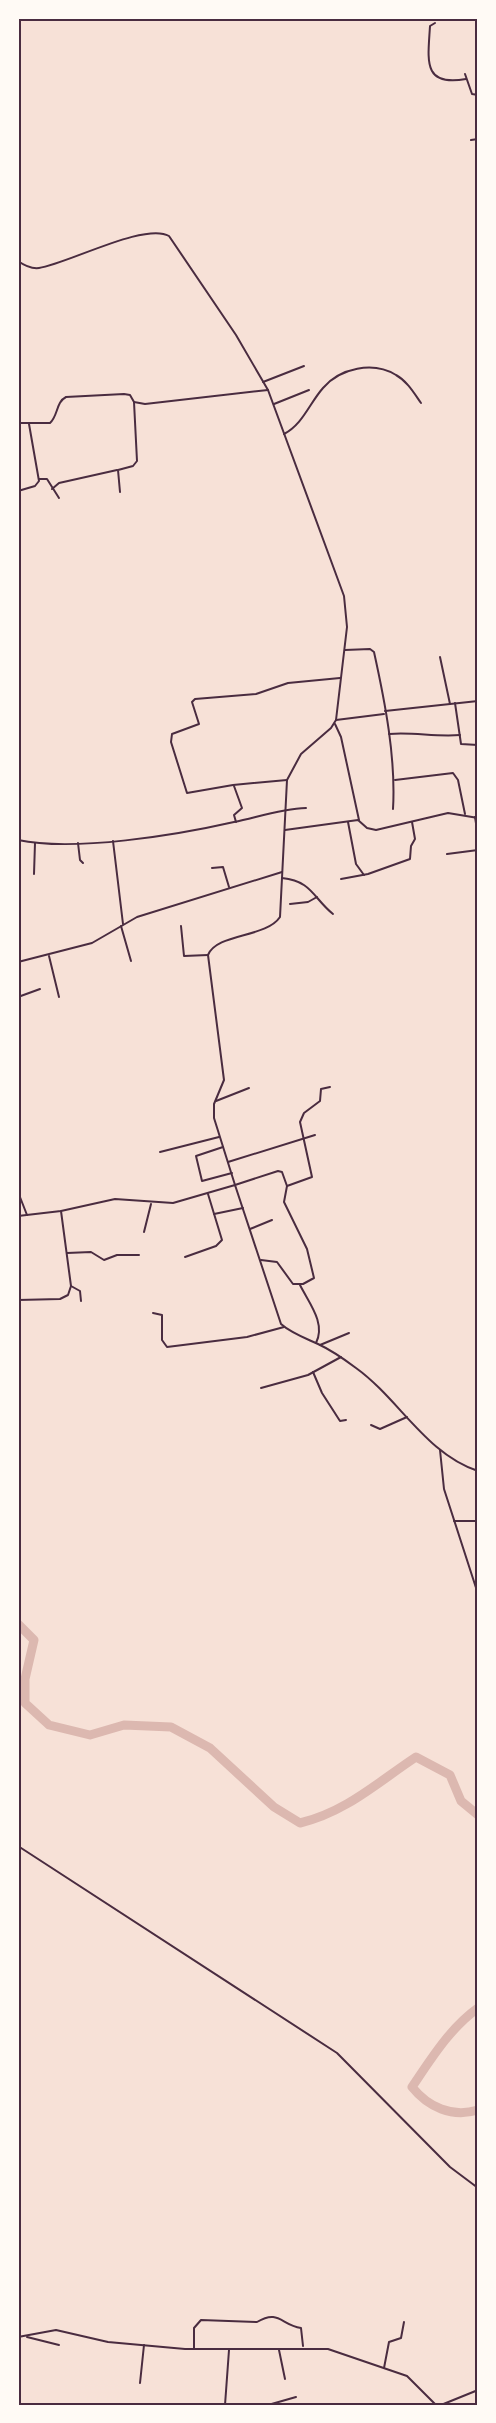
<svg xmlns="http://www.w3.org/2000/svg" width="496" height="2423" font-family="'PT Sans',sans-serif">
<rect width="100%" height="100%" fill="#f7e1d7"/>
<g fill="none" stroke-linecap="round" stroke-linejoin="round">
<g stroke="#dcb8b0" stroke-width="9">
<path d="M18,1624l16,16 -9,39v24l24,22 41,10 34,-10 47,2 39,21 64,59 26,16c46,-11 78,-41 116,-66l34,18 11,26 17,14"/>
<path d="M478,2008c-28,20 -47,51 -66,79 16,20 40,31 66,23"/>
</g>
<g stroke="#4a2c40" stroke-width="2">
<path d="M435,23l-5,3c-2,34 -8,61 36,53"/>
<polyline points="465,74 472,94 478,95"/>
<polyline points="471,140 478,139"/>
<path d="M18,261c7,5 13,8 21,7 28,-4 106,-46 130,-32l67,99 32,55 76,206 3,31 -11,93 -5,8 -30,26 -14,26 -7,137c-14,21 -63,16 -72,38l16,125 -10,24v14l21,67 43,-14 4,1 5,14 -3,16 23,47 7,29 -11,6h-10l-16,-22 -16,-2"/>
<polyline points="263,382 304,366"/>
<polyline points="274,404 309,390"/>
<path d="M18,423h32c8,-7 6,-21 16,-26l58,-3 6,1 4,7 11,2 123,-14"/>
<path d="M284,434c19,-10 25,-30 39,-46 17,-20 50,-27 73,-13 11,6 18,18 25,28"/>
<polyline points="39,479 47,479 59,498"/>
<polyline points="52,489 59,483 117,470"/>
<polyline points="18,491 35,486 39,481 29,424"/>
<polyline points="120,492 118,470 133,466 137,461 134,402"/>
<path d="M345,650l25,-1 4,3c11,50 22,106 19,157"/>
<polyline points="440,657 450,704"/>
<polyline points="455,703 461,744 478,745"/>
<polyline points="385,711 478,701"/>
<polyline points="336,720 384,714"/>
<polyline points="335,724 341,737 359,820"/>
<path d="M389,734c25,-2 46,3 71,1"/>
<polyline points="287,780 233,785 187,793 171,742 172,734 199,724 192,702 195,699 256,694 288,683 340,678"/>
<polyline points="395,780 453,773 458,780 465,814"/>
<polyline points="234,786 242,808 234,815 236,822"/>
<polyline points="475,817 478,836"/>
<polyline points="348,822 356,864 364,875"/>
<polyline points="285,830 358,820 367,828 376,830 448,813 478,818"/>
<path d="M18,840c56,12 159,-5 216,-18 24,-5 47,-13 72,-14"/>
<polyline points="113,841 123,924"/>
<polyline points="78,843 80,860 83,863"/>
<polyline points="447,854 478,850"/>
<polyline points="212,868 223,867 229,887"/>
<polyline points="34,874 35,843"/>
<path d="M282,878c30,3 31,20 51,36"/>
<polyline points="341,879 368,874 410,859 411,846 415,839 412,822"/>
<polyline points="290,904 308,902 317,897"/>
<polyline points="121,926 131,961"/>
<polyline points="181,926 184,956 208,955"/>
<polyline points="49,956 59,997"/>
<polyline points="18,962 92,943 137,917 282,872"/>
<polyline points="18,997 40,989"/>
<polyline points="216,1101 249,1088"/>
<polyline points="223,1147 196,1156 202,1181 232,1173"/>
<polyline points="160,1152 219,1137"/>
<polyline points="228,1162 315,1135"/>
<polyline points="287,1186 312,1177 300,1122 304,1113 320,1101 321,1089 330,1087"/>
<polyline points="18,1192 27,1215"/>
<polyline points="214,1214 243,1208"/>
<polyline points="250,1229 272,1220"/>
<polyline points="144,1232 151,1204"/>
<polyline points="67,1253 91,1252 104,1260 117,1255 139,1255"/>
<polyline points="185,1257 216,1246 222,1240 208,1194"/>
<path d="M300,1285c9,18 26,38 16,58"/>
<polyline points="71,1286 80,1291 81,1301"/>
<polyline points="18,1300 60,1299 68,1295 71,1286 61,1211"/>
<polyline points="153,1313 162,1315 162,1340 167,1347 247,1337 284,1327"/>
<polyline points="320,1345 349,1333"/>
<polyline points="313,1372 322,1393 340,1421 346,1420"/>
<polyline points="261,1388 308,1375 341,1357"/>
<polyline points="371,1425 380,1429 407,1417"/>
<polyline points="440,1450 444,1489 478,1594"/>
<polyline points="454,1521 478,1521"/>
<polyline points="18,2337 56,2330 108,2342 185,2349 328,2349 407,2376 436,2405"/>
<polyline points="27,2337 59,2345"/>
<path d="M194,2348v-20l7,-8 56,2c22,-13 24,3 44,6l2,18"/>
<polyline points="279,2350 285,2379"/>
<polyline points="384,2368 389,2342 401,2338 404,2322"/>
<polyline points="140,2383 144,2345"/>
<polyline points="225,2405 229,2350"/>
<polyline points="268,2405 296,2397"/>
<polyline points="441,2405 478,2390"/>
</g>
<g stroke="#4a2c40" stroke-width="2">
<path d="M18,1216l43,-5 54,-12 58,4 62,-18 46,139c10,9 24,14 37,20 13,6 26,15 38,24 43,31 70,86 122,103"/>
<polyline points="18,1846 337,2053 450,2167 478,2188"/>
</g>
</g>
<rect width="496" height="2423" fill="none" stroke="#fffaf5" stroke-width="39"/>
<rect x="20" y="20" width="456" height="2384" fill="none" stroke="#4a2c40" stroke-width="2"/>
</svg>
